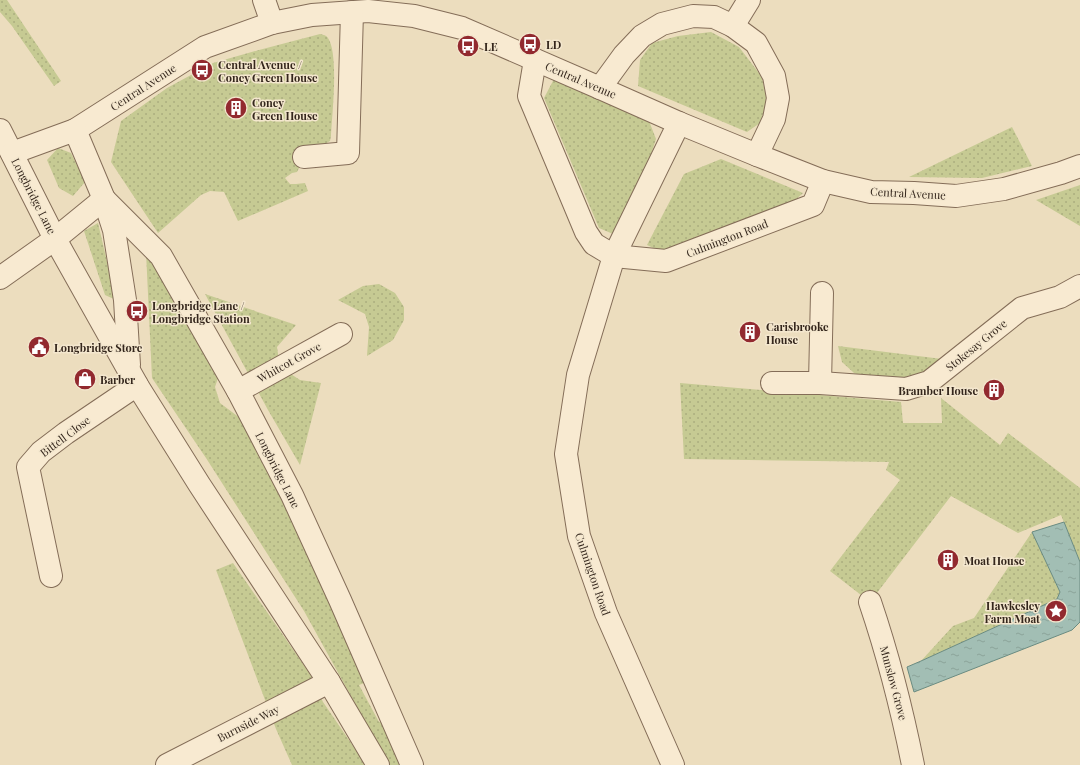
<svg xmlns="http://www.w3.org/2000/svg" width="1080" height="765" font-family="'Playfair Display',serif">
<defs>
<pattern id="grass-dots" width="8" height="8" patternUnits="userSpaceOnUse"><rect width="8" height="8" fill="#c6ca93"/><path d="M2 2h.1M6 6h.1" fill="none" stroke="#abad7e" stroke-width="1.8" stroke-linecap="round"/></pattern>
<pattern id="water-ripples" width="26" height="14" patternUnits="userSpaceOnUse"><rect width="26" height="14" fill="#a2beb4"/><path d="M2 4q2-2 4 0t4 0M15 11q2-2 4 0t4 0" fill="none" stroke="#8ca39a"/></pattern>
</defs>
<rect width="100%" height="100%" fill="#ecddbe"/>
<g fill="url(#grass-dots)">
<polygon points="0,0 7,0 61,81 54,86 12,26 0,12"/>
<polygon points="711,32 739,47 762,77 767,102 760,123 747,132 638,86 640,60 652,43 678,36"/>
<path d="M320,34c4,1 6,1 8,4 11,16 4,77 3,98l-1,5 -5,3 -19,3 -7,17v4l-2,4 -5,1 -7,5 5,6h6l9,-1 3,8 -70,30 -14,-29 -14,-1 -9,4 -43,38 -47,-71 10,-41 46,-33 46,-25 46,-13z"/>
<polygon points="554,79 649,121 656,139 647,167 613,234 599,228 544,98"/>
<polygon points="1012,127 1032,166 982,178 909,177"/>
<polygon points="58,148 71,153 85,182 73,196 59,188 47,160"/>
<polygon points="721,159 803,193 790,205 664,253 647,245 684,174"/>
<polygon points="1080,185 1080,226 1036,200"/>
<polygon points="98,223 116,300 105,295 84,231"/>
<polygon points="146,252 219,375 215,387 220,403 240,418 290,512 367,682 359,685 379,722 392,718 412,765 389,765 304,611 206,458 152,378"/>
<polygon points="379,284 395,293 404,307 404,320 393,340 367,356 369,327 365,314 338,300 363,286"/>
<polygon points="205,294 296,325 277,347 280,367 300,380 321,383 300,465 268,410"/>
<polygon points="838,346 942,359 915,380 874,381 854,373 842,362"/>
<polygon points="680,383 901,402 903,423 942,423 941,398 1000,445 1008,433 1080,488 1080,562 1061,515 1018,533 951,496 870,602 830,571 900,480 886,470 889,462 684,459"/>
<polygon points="1032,532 1060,592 1057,599 921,661 953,626 974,618"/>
<polygon points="233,563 310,674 323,702 366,765 292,765 276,729 216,570"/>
</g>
<polygon fill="url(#water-ripples)" stroke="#6a8b81" points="1064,522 1080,562 1080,622 1072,630 914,692 907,667 921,661 1057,599 1060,592 1032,532"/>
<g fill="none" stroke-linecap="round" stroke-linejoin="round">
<g stroke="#846d58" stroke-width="24">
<g id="minor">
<polyline points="264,0 272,23"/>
<polyline points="733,26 749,0"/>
<polyline points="535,60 529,96 586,232 594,244 614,256 666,261 813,205 823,181"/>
<polyline points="600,88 624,55 642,36 662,24 693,16 714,17 733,26 756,43 774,76 778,98 774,119 757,155"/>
<polyline points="0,130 55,239 137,385 199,484 329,682 378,765"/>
<polyline points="75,130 205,47 272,23 312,15 368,11 414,16 462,28 600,88 679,123 757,155 823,181 871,192 914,193 956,196 1004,189 1061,173 1080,166"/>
<polyline points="12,153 75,130 104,199 114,230 125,300 129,365"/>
<polyline points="304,157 348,153 352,12"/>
<polyline points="104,199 161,256 238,391 292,495 340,600 412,765"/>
<polyline points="0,278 55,239 104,199"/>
<polyline points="772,383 820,383 906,389 929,382 1022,308 1060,297 1080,286"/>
<polyline points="820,383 822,293"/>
<polyline points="238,391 341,334"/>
<polyline points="51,576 28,467 41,452 66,433 137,385"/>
<path d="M870,602c18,53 32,108 43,163"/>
<polyline points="167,765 329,682"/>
<polyline points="673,765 606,613 579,536 566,454 578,375 614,256 679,123"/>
</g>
</g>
<use href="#minor" stroke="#f8ead1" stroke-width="22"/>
</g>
<defs>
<g id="bus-disc" transform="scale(1.15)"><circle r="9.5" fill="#92292f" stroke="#f4e7ce"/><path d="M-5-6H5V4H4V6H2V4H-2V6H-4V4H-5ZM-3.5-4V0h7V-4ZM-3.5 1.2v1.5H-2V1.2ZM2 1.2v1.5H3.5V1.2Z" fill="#fff"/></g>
<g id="building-disc" transform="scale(1.15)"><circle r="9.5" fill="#92292f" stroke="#f4e7ce"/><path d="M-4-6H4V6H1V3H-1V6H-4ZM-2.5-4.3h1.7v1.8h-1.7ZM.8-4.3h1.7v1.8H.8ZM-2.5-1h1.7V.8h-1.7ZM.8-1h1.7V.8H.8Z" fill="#fff"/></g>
<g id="civic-disc" transform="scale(1.15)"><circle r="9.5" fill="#92292f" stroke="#f4e7ce"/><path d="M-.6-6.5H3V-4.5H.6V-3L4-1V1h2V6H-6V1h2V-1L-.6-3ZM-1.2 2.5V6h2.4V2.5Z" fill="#fff"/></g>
<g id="shop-disc" transform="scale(1.15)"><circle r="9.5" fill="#92292f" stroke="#f4e7ce"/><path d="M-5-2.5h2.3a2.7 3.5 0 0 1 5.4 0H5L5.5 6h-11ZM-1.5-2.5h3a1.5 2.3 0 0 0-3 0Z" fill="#fff"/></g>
<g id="sight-disc" transform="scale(1.15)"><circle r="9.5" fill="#92292f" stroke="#f4e7ce"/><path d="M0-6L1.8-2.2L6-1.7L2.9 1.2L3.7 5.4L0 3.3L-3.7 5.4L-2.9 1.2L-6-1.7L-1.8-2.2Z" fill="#fff"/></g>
</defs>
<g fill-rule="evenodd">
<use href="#bus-disc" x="530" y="44"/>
<use href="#bus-disc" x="468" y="46"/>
<use href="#bus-disc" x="202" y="70"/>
<use href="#building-disc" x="236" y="108"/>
<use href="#bus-disc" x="137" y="311"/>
<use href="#building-disc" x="750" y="332"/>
<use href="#civic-disc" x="39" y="347"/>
<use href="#shop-disc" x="85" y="379"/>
<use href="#building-disc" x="994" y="390"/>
<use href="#building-disc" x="948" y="560"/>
<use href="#sight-disc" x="1056" y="611"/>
</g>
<g text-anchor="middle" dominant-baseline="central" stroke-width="3" stroke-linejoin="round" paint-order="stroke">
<g font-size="11" font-weight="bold" fill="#34261c" stroke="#f4e7ce" text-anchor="start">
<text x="546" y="44">LD</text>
<text x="484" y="46">LE</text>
<text x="218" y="64">Central Avenue /<tspan x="218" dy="13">Coney Green House</tspan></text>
<text x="252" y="102">Coney<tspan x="252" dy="13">Green House</tspan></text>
<text x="152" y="305">Longbridge Lane /<tspan x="152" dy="13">Longbridge Station</tspan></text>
<text x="766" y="326">Carisbrooke<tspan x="766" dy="13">House</tspan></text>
<text x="54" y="347">Longbridge Store</text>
<text x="100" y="379">Barber</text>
<text x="978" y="390" text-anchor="end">Bramber House</text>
<text x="964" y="560">Moat House</text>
<text x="1040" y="605" text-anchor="end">Hawkesley<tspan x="1040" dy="13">Farm Moat</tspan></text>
</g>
<g font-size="11" fill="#34261c" stroke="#f4e7ce">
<text transform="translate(581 80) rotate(23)">Central Avenue</text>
<text transform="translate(143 87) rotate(-33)">Central Avenue</text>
<text transform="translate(908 193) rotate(3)">Central Avenue</text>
<text transform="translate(34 196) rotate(63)">Longbridge Lane</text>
<text transform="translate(727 238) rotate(-21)">Culmington Road</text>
<text transform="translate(976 345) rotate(-39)">Stokesay Grove</text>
<text transform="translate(289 362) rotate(-29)">Whitcot Grove</text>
<text transform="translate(65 436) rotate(-37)">Bittell Close</text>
<text transform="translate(278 470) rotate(63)">Longbridge Lane</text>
<text transform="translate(593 574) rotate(71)">Culmington Road</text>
<text transform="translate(894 683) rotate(75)">Munslow Grove</text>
<text transform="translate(248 723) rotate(-27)">Burnside Way</text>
</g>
</g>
</svg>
